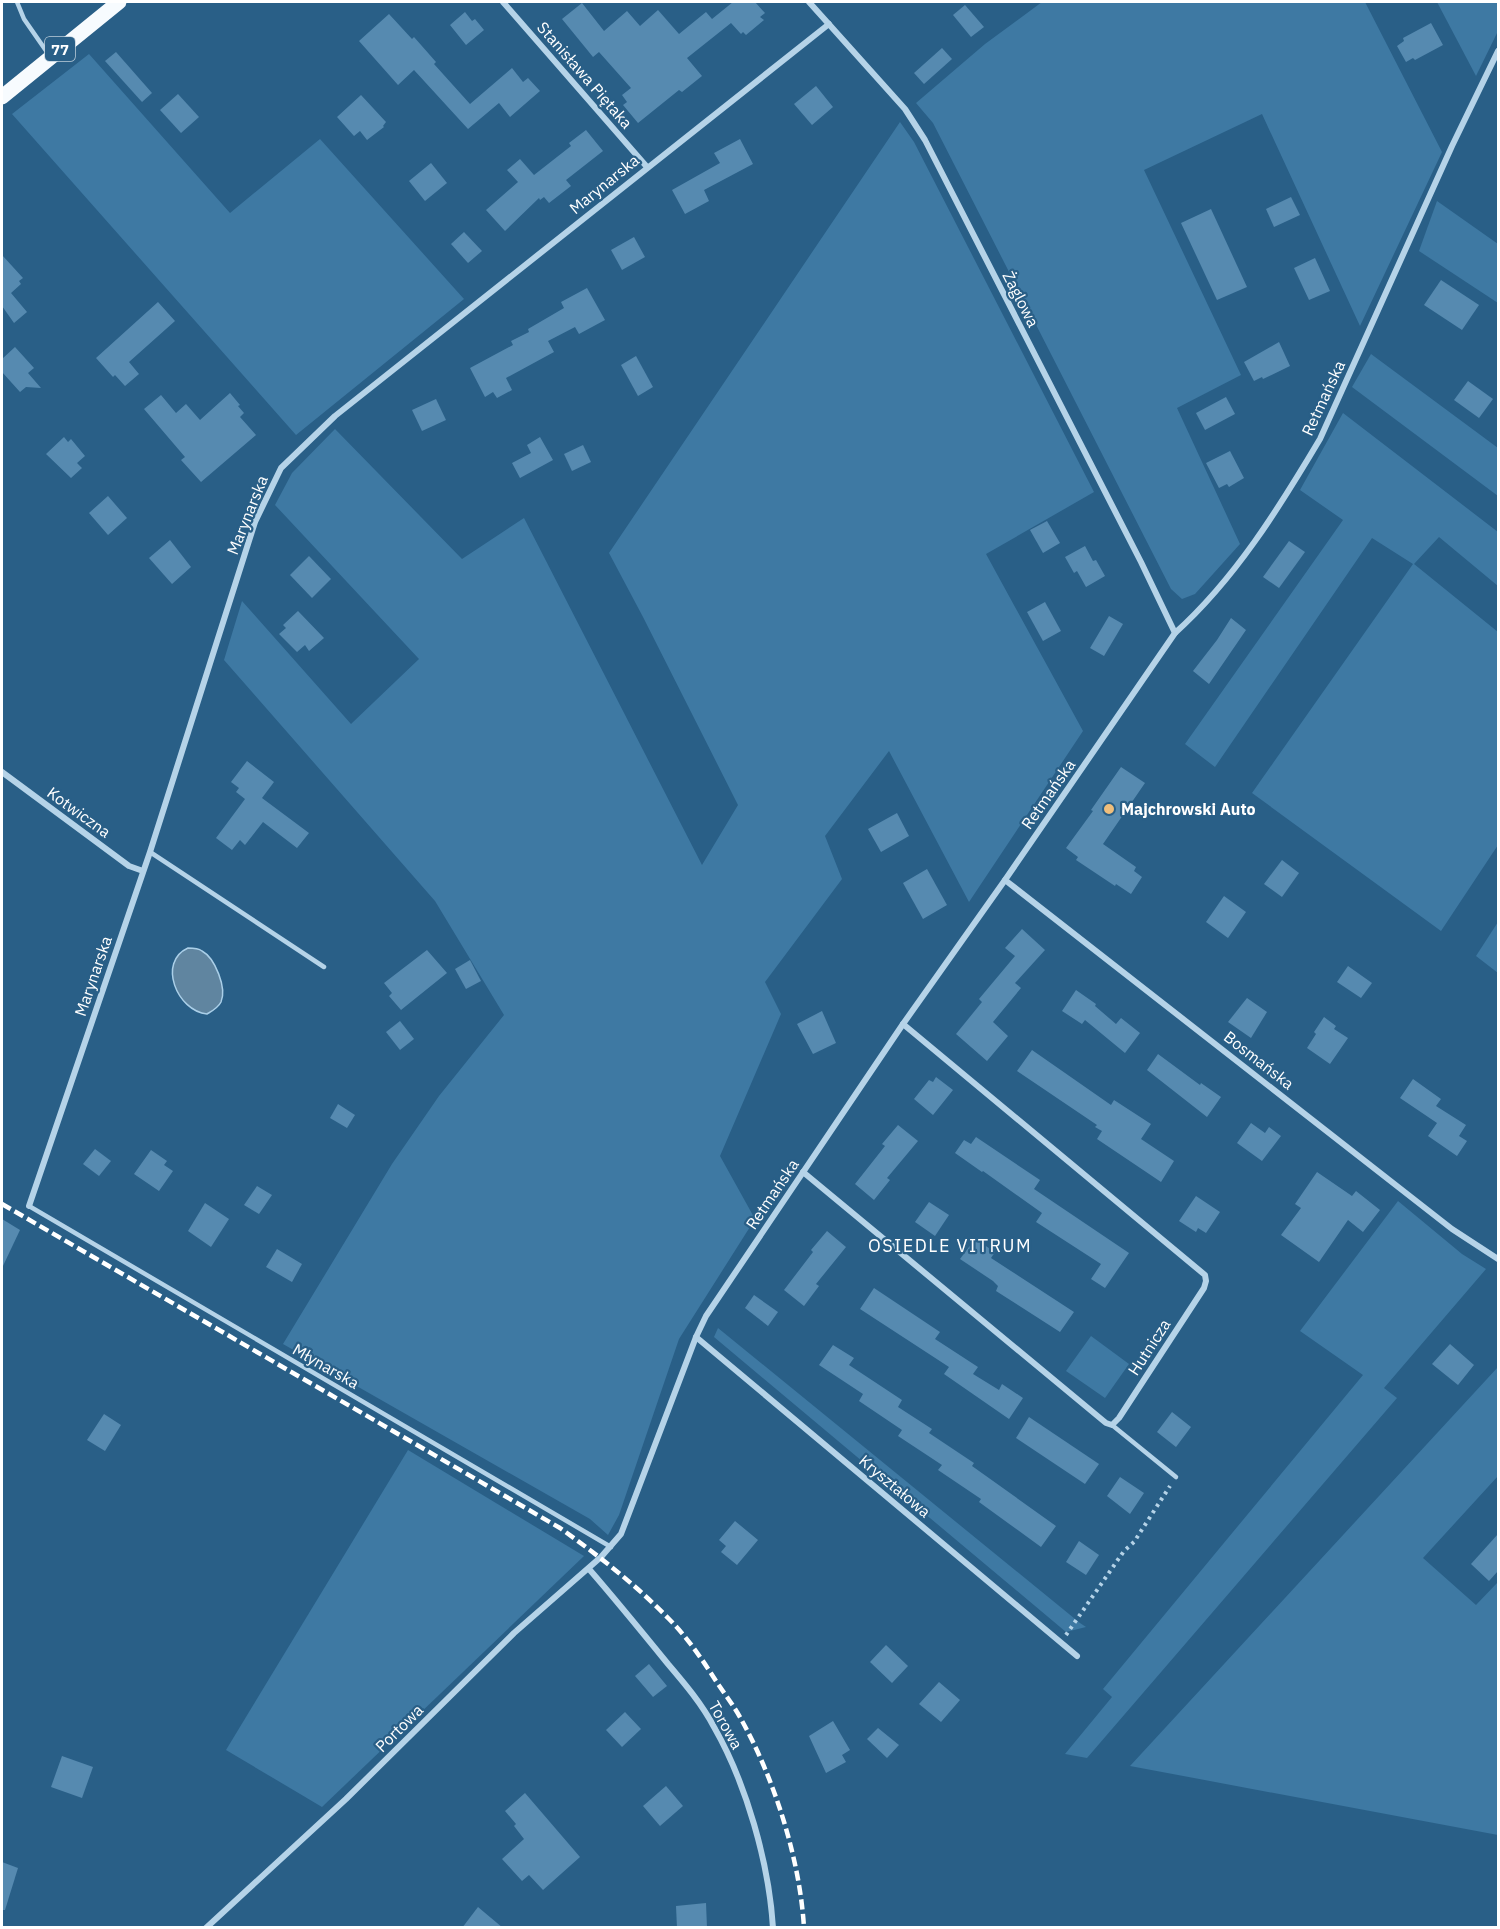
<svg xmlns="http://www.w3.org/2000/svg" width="1500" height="1929" font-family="'IBM Plex Sans',sans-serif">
<rect width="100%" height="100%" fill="#295f87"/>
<g fill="#3e79a3">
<polygon points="1042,2 1365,2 1442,152 1360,326 1262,114 1144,170 1241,375 1177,408 1240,544 1195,594 1182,599 1171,589 933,123 916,103 985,44"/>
<polygon points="1437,2 1498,2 1498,31 1476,76"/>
<polygon points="89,54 230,213 320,139 464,299 296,435 12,114"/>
<polygon points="900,122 914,142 1094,492 986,554 1083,731 969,902 889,751 825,836 842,879 765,982 781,1014 720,1156 755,1219 679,1339 619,1515 608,1535 590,1519 283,1344 392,1164 439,1096 504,1015 435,901 224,660 242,601 351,724 419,659 275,505 292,473 335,429 462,559 524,518 702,865 738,805 643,617 609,553"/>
<polygon points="1437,201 1498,244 1498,303 1419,251"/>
<polygon points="1371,354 1498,448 1498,496 1352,387"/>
<polygon points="1343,413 1498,532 1498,586 1439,537 1414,564 1498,632 1498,845 1441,931 1252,793 1413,564 1372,538 1215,767 1185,744 1343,520 1300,490"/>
<polygon points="1498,922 1498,973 1476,956"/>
<polygon points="1398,1201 1462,1254 1486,1269 1384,1388 1397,1398 1087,1758 1065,1754 1112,1697 1103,1689 1363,1375 1300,1331"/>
<polygon points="718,1328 1080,1623 1086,1627 1066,1632 714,1337"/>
<polygon points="1091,1336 1129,1364 1105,1398 1066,1371"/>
<polygon points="1498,1367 1498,1476 1423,1558 1476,1605 1498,1582 1498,1835 1130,1766"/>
<polygon points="408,1450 584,1556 322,1807 226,1750"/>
</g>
<path fill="#6085a0" stroke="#aacfe8" stroke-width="1.5" d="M188,948c5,0 10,0 14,3 13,7 25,37 19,51 -3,6 -9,9 -14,12 -30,-3 -50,-52 -19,-66z"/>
<g fill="#568ab0">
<polygon points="733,2 755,2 765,13 760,17 764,20 746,35 743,32 741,34 731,23 687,58 702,76 682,92 679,90 638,123 623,105 627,102 622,95 631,88 599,52 593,57 562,19 582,3 604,31 627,11 640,26 658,10 679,34 706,12 712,19"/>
<polygon points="965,5 984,27 971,37 953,15"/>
<polygon points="465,12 472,21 475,19 484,30 466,45 450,25"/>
<polygon points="389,14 412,39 414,37 436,62 434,64 470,104 512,68 523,82 528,78 540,91 510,117 499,103 468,129 414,70 398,85 359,41"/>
<polygon points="1431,23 1443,45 1415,60 1413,58 1406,62 1397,46 1404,41 1403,38"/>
<polygon points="942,48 952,59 924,84 914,73"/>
<polygon points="116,52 152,93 142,102 105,61"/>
<polygon points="816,86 833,107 812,125 794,104"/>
<polygon points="178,94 199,117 181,133 160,110"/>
<polygon points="361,95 386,122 383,126 384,127 367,140 360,131 354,136 337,117"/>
<polygon points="586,130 603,151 566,180 571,186 549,203 544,197 540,200 539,198 505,231 486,210 518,182 507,170 520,159 534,175 571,146 569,143"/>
<polygon points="740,139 753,164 704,190 709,201 685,214 672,190 720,163 714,153"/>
<polygon points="431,163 447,183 425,201 409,181"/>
<polygon points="1291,197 1300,215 1274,227 1266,209"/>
<polygon points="1211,209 1247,287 1217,300 1181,223"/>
<polygon points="464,232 482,251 468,263 451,244"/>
<polygon points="634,237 645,257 622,270 611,250"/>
<polygon points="2,255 23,278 19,281 21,284 11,293 27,312 14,323 2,306"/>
<polygon points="1315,258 1330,291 1309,300 1294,268"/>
<polygon points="1441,280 1479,305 1462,330 1424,305"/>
<polygon points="587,288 605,320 579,334 575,327 548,341 554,352 506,378 512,390 497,398 493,392 485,397 470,368 513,345 511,341 529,332 528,329 564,308 561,302"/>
<polygon points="158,302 175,321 129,362 139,374 125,386 115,375 113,377 96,358"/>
<polygon points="1279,342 1290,366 1263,379 1262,377 1254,381 1244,362"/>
<polygon points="15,347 34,368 28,373 41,388 26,387 20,392 2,372 2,359"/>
<polygon points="636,356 653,387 638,396 621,365"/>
<polygon points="1468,381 1493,399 1479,418 1454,400"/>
<polygon points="230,393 240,405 238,406 244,413 240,417 256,435 201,482 181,460 185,457 144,409 161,395 176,413 186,404 200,420"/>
<polygon points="1226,397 1235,414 1205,430 1196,413"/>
<polygon points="436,399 446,420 422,431 412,410"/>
<polygon points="64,437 68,442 71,439 85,456 77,463 82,468 71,478 46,454"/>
<polygon points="540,437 553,460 520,478 512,463 531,453 527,445"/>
<polygon points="583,445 591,462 572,471 564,454"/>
<polygon points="1230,451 1244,478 1229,487 1227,484 1219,488 1206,463"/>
<polygon points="108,496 127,518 108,535 89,513"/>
<polygon points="1047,521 1060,543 1043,553 1030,530"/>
<polygon points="170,540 191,567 172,584 149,558"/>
<polygon points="1289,541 1305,552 1279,588 1263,577"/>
<polygon points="1085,546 1093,561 1096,560 1105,576 1086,587 1077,571 1074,573 1065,557"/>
<polygon points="309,556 331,579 312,598 290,575"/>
<polygon points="1045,602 1061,631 1043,641 1027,612"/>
<polygon points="298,611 324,638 309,651 305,645 297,652 279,634 286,628 283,625"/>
<polygon points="1109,616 1123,624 1104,656 1090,648"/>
<polygon points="1231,618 1246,630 1209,684 1193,671 1217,640"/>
<polygon points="247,761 274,782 262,798 309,833 297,848 263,822 245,845 240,840 232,850 216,838 245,799 236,792 239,788 231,782"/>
<polygon points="1121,767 1145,783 1103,844 1136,867 1134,871 1142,877 1131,894 1116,884 1115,886 1076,860 1078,857 1066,848 1093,811 1091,810"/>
<polygon points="897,813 909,836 881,852 868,829"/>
<polygon points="1282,860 1299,873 1282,897 1264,884"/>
<polygon points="927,869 947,905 923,919 903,883"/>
<polygon points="1224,896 1246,912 1228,938 1206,922"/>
<polygon points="1022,929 1045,950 1015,983 1021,988 993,1022 1008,1036 987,1061 956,1034 982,1002 979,999 1015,956 1005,948"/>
<polygon points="427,950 447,973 401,1010 389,996 392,993 384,983"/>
<polygon points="470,960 481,981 466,989 455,969"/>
<polygon points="1348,966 1372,983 1361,998 1337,982"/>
<polygon points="1076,990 1096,1004 1095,1006 1116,1024 1121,1018 1140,1033 1125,1053 1085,1020 1082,1024 1062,1011"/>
<polygon points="1247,998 1267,1012 1251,1038 1228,1022"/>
<polygon points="822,1011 836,1043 813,1054 797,1024"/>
<polygon points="1324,1017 1336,1026 1334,1029 1348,1038 1330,1064 1307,1048 1316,1034 1314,1032"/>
<polygon points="400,1021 414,1039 400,1050 386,1032"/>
<polygon points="1032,1050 1111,1105 1114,1100 1151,1124 1141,1139 1174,1161 1161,1182 1097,1139 1102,1131 1095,1127 1097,1125 1017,1071"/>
<polygon points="1158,1054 1200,1085 1201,1083 1221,1097 1207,1117 1147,1070"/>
<polygon points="936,1077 953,1090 933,1115 914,1099 929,1080 933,1082"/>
<polygon points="1413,1079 1441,1099 1436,1106 1466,1125 1459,1136 1467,1141 1457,1156 1428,1136 1437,1123 1400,1098"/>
<polygon points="338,1104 355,1115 347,1128 330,1118"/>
<polygon points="1251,1123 1265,1133 1269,1127 1281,1136 1262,1161 1237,1143"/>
<polygon points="898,1125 918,1141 887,1178 890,1180 874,1200 855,1184 885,1146 882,1144"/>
<polygon points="976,1137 1040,1180 1034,1189 1129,1253 1105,1288 1091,1279 1101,1264 1036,1222 1042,1213 983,1171 982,1172 955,1153 964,1140 971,1144"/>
<polygon points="95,1149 111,1161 99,1176 83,1164"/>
<polygon points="151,1150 167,1161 164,1165 173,1171 159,1191 134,1174"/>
<polygon points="1317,1172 1352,1196 1356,1191 1380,1210 1363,1232 1348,1220 1319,1262 1281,1235 1301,1208 1295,1204"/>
<polygon points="257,1186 272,1195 259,1214 244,1205"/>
<polygon points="1196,1196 1220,1212 1206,1233 1198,1228 1196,1232 1179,1221"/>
<polygon points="929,1202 949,1215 935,1236 915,1222"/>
<polygon points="205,1203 229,1219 211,1247 188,1231"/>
<polygon points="2,1219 20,1230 2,1268"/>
<polygon points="827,1231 846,1247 816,1284 819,1286 804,1306 784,1290 813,1252 811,1250"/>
<polygon points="975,1239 995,1252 991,1258 1074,1312 1060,1332 996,1291 998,1286 993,1281 960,1259"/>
<polygon points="277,1249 302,1264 292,1282 266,1267"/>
<polygon points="874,1288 940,1332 935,1339 978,1367 973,1374 999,1390 1002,1384 1023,1398 1009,1419 944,1374 949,1367 860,1309"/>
<polygon points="754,1295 778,1312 768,1326 745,1308"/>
<polygon points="1450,1344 1474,1365 1458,1385 1432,1364"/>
<polygon points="833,1345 854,1358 849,1365 902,1400 898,1407 932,1429 929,1433 974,1463 972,1466 1056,1526 1041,1547 979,1502 981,1499 938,1470 942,1465 898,1436 902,1430 859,1401 863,1394 819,1365"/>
<polygon points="1172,1412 1191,1427 1176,1447 1157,1432"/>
<polygon points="104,1414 121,1425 105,1451 87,1440"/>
<polygon points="1029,1417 1099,1464 1085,1484 1016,1438"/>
<polygon points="1120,1477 1144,1493 1130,1514 1107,1496"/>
<polygon points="735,1521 758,1540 737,1565 721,1552 726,1546 719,1540"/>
<polygon points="1498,1534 1498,1571 1489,1581 1471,1564"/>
<polygon points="1079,1541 1099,1555 1086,1575 1066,1562"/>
<polygon points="886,1645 908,1666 892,1683 870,1662"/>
<polygon points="649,1664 667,1686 653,1697 635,1676"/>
<polygon points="939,1682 960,1700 941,1722 919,1704"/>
<polygon points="625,1712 641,1729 622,1747 606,1730"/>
<polygon points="833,1721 850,1750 842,1755 846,1762 826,1773 809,1736"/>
<polygon points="878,1728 899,1745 887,1758 867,1739"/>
<polygon points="62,1756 93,1767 82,1798 51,1787"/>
<polygon points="666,1786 683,1806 660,1826 643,1806"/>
<polygon points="525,1793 580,1857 543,1890 529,1875 522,1881 502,1859 524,1839 514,1826 516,1824 505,1811"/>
<polygon points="2,1862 18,1868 5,1910 2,1910"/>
<polygon points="706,1903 707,1928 677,1928 676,1906"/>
<polygon points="478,1907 503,1928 462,1928"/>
</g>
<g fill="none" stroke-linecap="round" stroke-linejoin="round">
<polyline stroke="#b5d3e8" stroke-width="4" stroke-dasharray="3 4.5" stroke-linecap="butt" points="1066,1635 1124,1551 1134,1542 1170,1486"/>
<g stroke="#b5d3e8" stroke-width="4.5">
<polyline points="17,2 24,19 49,55"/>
<polyline points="150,852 324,967"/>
<polyline points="29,1206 611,1547"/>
<polyline points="1112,1425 1176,1477"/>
</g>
<g stroke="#b5d3e8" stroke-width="6">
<polyline points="503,2 647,167"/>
<polyline points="809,2 905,109 925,140 1141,562 1175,633"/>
<polyline points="2,772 129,866 143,871"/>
<polyline points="1005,880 1452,1229 1498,1259"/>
<polyline points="803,1172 1106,1423 1112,1425 1119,1418 1204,1288 1206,1281 1205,1275 903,1024"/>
<polyline points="29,1206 150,852 255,522 281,468 335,416 829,24"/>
<polyline points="696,1337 1077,1656"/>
<path d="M589,1569c27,31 53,63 79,95 17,20 34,40 46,63 32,56 55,136 59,201"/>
<path d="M206,1928l140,-129 168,-166 87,-76 20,-23 75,-197 10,-21 197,-292 102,-144 170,-247c60,-54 104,-125 145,-194l132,-293 46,-95"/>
</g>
<polyline stroke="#f7fbfe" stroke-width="15" points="2,97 119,2"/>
<path stroke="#fff" stroke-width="4.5" stroke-dasharray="10 4.5" stroke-linecap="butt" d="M2,1204l558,324c39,28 76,57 109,91 18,18 33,40 47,62 8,12 18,25 25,38 33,59 59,140 63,209"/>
</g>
<circle fill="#efbe7c" stroke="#295f87" stroke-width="2" cx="1109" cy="809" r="6"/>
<g text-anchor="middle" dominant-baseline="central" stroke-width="4.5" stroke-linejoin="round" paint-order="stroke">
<rect fill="#295f87" stroke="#bfcfdb" stroke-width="1.5" x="45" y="37" width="30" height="24" rx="4.5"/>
<g font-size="15" font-weight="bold" fill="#fff">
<text x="60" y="49">77</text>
</g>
<g font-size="16" fill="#fff" stroke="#295f87">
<text transform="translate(585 75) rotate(49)">Stanisława Piętaka</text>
<text transform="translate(604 184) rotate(-39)">Marynarska</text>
<text transform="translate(1021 299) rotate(63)">Żaglowa</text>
<text transform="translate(1323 398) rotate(-65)">Retmańska</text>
<text transform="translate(247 515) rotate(-68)">Marynarska</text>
<text transform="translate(1048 794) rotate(-55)">Retmańska</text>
<text transform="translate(79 812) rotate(36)">Kotwiczna</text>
<text transform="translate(93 976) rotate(-71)">Marynarska</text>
<text transform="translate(1259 1060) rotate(38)">Bosmańska</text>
<text transform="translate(772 1194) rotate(-56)">Retmańska</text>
<text transform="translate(1149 1347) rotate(-57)">Hutnicza</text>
<text transform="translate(326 1366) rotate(30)">Młynarska</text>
<text transform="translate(895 1486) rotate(40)">Kryształowa</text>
<text transform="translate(726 1725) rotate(61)">Torowa</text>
<text transform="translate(399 1728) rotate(-45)">Portowa</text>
</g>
<g font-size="16" font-weight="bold" fill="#fff" stroke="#295f87" text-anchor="start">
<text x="1121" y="809">Majchrowski Auto</text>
</g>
<g font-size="18" letter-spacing="1.5" fill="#fff" stroke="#295f87">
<text x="950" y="1245">OSIEDLE VITRUM</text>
</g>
</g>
<rect width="1500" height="1929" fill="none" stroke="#ffffff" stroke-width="6"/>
</svg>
